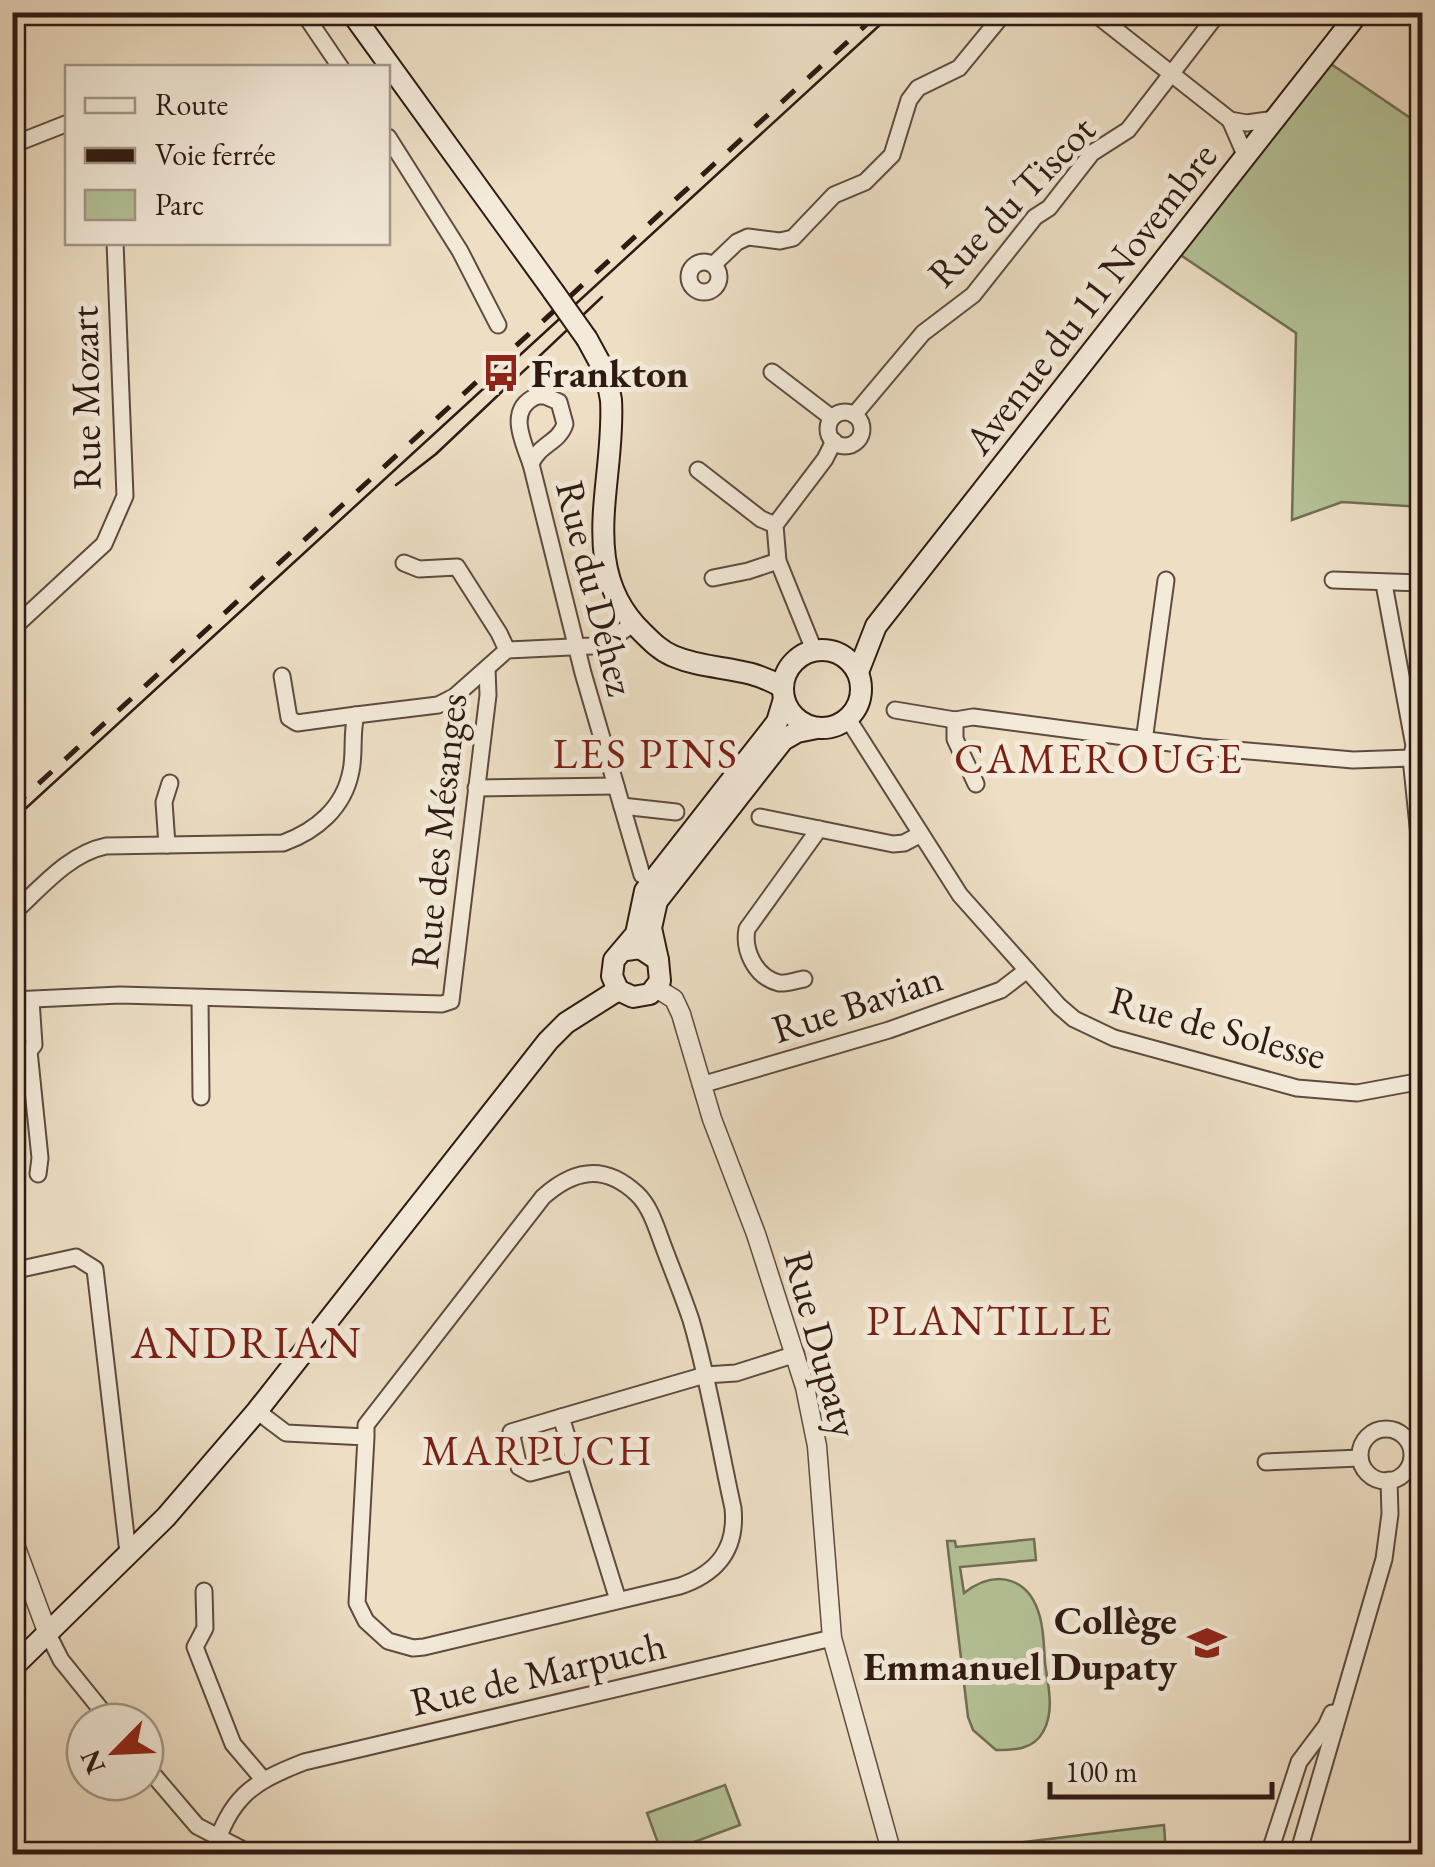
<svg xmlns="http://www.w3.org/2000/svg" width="1435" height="1867" font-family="'EB Garamond',serif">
<rect width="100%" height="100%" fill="#eddec4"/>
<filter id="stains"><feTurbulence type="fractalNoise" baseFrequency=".002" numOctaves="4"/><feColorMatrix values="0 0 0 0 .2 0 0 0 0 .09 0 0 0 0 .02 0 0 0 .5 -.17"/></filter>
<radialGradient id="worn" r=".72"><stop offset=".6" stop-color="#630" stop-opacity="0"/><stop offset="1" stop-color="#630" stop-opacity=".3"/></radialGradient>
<g fill="#b4c297" stroke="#716e54" stroke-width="2.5">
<polygon points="1331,64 1422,126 1422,507 1342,502 1292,520 1296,333 1179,254"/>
<path d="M1034,1539l2,21 -76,7 4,26c31,-24 65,-17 76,24 4,15 4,31 5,46 3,22 10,48 -2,69 -10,18 -29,18 -47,18l-23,-20 -5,-13 -21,-176h8l1,6z"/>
<polygon points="725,1785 740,1825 662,1854 647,1813"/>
<polygon points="1164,1825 1166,1854 905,1853 941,1852"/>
</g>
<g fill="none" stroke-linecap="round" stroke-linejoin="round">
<g stroke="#5e4b3e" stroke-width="19">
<g id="minor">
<polyline points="303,12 341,68"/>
<polyline points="1093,12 1230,120 1247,123 1275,119"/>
<polyline points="1230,120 1246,157"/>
<polyline points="388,137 460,251 498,325"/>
<polyline points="12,145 68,123"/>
<circle cx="704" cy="277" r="15"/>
<polyline points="714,264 737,242 748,237 780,241 793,238 834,195 865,182 892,155 909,100 918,88 959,68 1005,12"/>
<polyline points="772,372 832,418"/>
<path d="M537,396h8l14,6 6,22c-6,19 -26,20 -34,40 -8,-23 -25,-55 6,-68z"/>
<circle cx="845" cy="429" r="17"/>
<polyline points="854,415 923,333 973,295 1035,217 1049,208 1092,153 1128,130 1219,12"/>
<polyline points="531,464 583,673 642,875"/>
<polyline points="698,470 761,519 775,525"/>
<polyline points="404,563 419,569 457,567 499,633 507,650"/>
<polyline points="713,578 748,571 778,561"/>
<polyline points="1333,580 1422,583"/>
<polyline points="1384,584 1414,746 1411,758 1422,754"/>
<polyline points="12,629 104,544 125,496 115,242"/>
<polyline points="814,650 778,561 775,525 825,459 834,441"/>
<polyline points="282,676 289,718 297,723 356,715"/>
<polyline points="895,710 955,720 973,717 1201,747 1353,760 1411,758 1422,865"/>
<polyline points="848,719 960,895 1059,1006 1074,1019 1114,1038 1297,1088 1357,1093 1422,1081"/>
<polyline points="955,720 955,739 976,784"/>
<polyline points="1144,741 1166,580"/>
<polyline points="476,788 616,786"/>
<polyline points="622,806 676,812"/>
<polyline points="760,817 893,844 904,843 921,834"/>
<polyline points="167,845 164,802 170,783"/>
<path d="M12,914c29,-26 56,-60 94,-68l177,-3c33,-12 61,-35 68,-72 4,-18 0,-37 5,-56l82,-10 16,-8 53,-47 85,-4 23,-10 18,-12"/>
<path d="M804,979c-7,1 -18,5 -25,4 -24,-6 -36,-33 -32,-54l72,-100"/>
<polyline points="200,998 201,1097"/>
<polyline points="12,1000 120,995 442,1004 451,1001 488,695 487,668"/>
<polyline points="31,1000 34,1045 29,1051 40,1158 38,1174"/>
<polyline points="701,1085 889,1030 1001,990 1027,970"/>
<polyline points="12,1271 76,1257 95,1269 128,1553"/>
<path d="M257,1411l29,22 80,4v-12l177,-228c30,-27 61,-34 94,-3 14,13 20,36 27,54 9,24 19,48 27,72 18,61 28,125 42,188 4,40 -15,65 -53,78l-256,61 -11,1 -25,-7 -22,-20 -9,-18 9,-166"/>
<polyline points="561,1417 511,1432 519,1467 530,1473 575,1461"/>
<circle cx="1386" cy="1455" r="26"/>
<polyline points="1266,1462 1360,1458"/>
<polyline points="204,1591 205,1628 195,1647 233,1744 262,1778"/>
<polyline points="618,1600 561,1417 705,1375 736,1373 796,1354"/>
<polyline points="48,1634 61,1660 111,1722"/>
<polyline points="145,1765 197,1826 251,1854"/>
<path d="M212,1854c20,-57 36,-70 92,-92l528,-124"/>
<polyline points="1269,1854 1299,1762 1326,1726 1332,1713"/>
<polyline points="1298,1854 1384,1559 1390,1514 1389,1480"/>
</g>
</g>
<g stroke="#5e4b3e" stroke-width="21">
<g id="tertiary">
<polyline points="656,988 674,999 681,1014 712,1119 756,1234 805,1387 817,1446 832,1638 892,1854"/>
<polyline points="12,1537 48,1634"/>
</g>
</g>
<g stroke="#2e1a12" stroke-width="24">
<g id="secondary">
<polyline points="351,12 553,291"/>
<path d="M587,339l19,35 5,26c5,81 -36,169 32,233 9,9 18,18 30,23 38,16 70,8 109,31"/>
<circle cx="822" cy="689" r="39"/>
<polyline points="858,672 876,626 1359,12"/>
<polyline points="626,950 640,948 658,960 660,981 650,994 633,997 618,990 612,976 614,960 636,934 645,891 777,722 784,699"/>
<polyline points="658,960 651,928 657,901 783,740 797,732 817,728"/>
<polyline points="12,1668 166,1517 257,1411 548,1041 566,1023 618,990"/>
</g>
</g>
<use href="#minor" stroke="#f3ead9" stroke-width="15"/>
<use href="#tertiary" stroke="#f3ead9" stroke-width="18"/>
<use href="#secondary" stroke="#f3ead9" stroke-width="20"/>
<g stroke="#2e1a12" stroke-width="2.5">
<polyline points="396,485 436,454 602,297"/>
<polyline points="12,821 894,12"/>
</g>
<polyline stroke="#2e1a12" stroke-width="5" stroke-dasharray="18 18" stroke-linecap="butt" points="12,808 880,12"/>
<g stroke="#2e1a12" stroke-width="24" stroke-linecap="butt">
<polyline id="secondary-bridge" points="553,291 587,339"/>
</g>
<use href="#secondary-bridge" stroke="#f3ead9" stroke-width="20"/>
</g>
<defs>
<g id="bus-bare" transform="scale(3)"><path d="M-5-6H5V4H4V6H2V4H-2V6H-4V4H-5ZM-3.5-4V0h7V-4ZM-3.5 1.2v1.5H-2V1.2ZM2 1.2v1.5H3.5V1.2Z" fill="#8f2418" stroke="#f3ead9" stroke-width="2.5" paint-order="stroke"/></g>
<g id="school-bare" transform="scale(3)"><path d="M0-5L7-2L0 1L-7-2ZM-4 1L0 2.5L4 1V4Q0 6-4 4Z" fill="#8f2418" stroke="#f3ead9" stroke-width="2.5" paint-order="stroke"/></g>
</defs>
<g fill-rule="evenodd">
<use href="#bus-bare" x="501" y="373"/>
<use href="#school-bare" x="1207" y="1643"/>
</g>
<g text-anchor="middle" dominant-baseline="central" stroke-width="10" stroke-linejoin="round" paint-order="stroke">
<g font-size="40" fill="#2e1a12" stroke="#f3ead9">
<text transform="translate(1011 201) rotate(-46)">Rue du Tiscot</text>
<text transform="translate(1090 298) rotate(-52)">Avenue du 11 Novembre</text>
<text transform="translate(85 398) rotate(-91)">Rue Mozart</text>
<text transform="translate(596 588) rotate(76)">Rue du Déhez</text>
<text transform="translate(438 831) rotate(-84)">Rue des Mésanges</text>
<text transform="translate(857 1003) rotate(-18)">Rue Bavian</text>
<text transform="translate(1218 1027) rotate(15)">Rue de Solesse</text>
<text transform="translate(822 1344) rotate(75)">Rue Dupaty</text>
<text transform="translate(538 1673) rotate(-13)">Rue de Marpuch</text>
</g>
<g font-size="40" font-weight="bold" fill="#2e1a12" stroke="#f3ead9" text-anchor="start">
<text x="531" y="373">Frankton</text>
<text x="1177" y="1620" text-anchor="end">Collège<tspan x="1177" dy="46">Emmanuel Dupaty</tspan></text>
</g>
<g font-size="42" letter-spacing="2.5" fill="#7a1f14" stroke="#f3ead9">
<text x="646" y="753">LES PINS</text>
<text x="1099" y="758">CAMEROUGE</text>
<text x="990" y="1320">PLANTILLE</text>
<text x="538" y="1450">MARPUCH</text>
</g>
<g font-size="45" letter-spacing="2.5" fill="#7a1f14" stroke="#f3ead9">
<text x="247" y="1342">ANDRIAN</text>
</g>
</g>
<rect width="1435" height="1867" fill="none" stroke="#eddec4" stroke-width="50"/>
<rect x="15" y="15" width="1405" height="1837" fill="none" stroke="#2e1a12" stroke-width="5"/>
<rect x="25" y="25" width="1385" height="1817" fill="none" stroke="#2e1a12" stroke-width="2.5"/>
<rect x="65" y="65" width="325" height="180" fill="#f3ead9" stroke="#a49789" stroke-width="2.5"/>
<rect x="85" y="98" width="50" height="15" fill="#f3ead9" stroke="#a49789" stroke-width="2.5"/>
<text x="155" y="115" font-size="30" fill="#2e1a12">Route</text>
<rect x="85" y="148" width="50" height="15" fill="#2e1a12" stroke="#a49789" stroke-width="2.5"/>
<text x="155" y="165" font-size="30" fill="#2e1a12">Voie ferrée</text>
<rect x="85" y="190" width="50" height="30" fill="#b4c297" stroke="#a49789" stroke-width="2.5"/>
<text x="155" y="215" font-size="30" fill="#2e1a12">Parc</text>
<g transform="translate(115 1752) rotate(246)"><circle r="48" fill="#f3ead9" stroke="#a49789" stroke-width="2.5"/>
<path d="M0-8L18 38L0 25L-18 38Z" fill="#8f2418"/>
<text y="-15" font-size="28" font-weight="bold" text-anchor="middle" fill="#2e1a12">N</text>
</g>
<path d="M1050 1782v15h222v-15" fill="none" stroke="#2e1a12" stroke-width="5"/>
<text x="1065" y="1782" font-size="30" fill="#2e1a12" stroke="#f3ead9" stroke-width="8" paint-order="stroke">100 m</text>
<rect width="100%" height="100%" filter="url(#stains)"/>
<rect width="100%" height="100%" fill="url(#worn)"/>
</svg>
